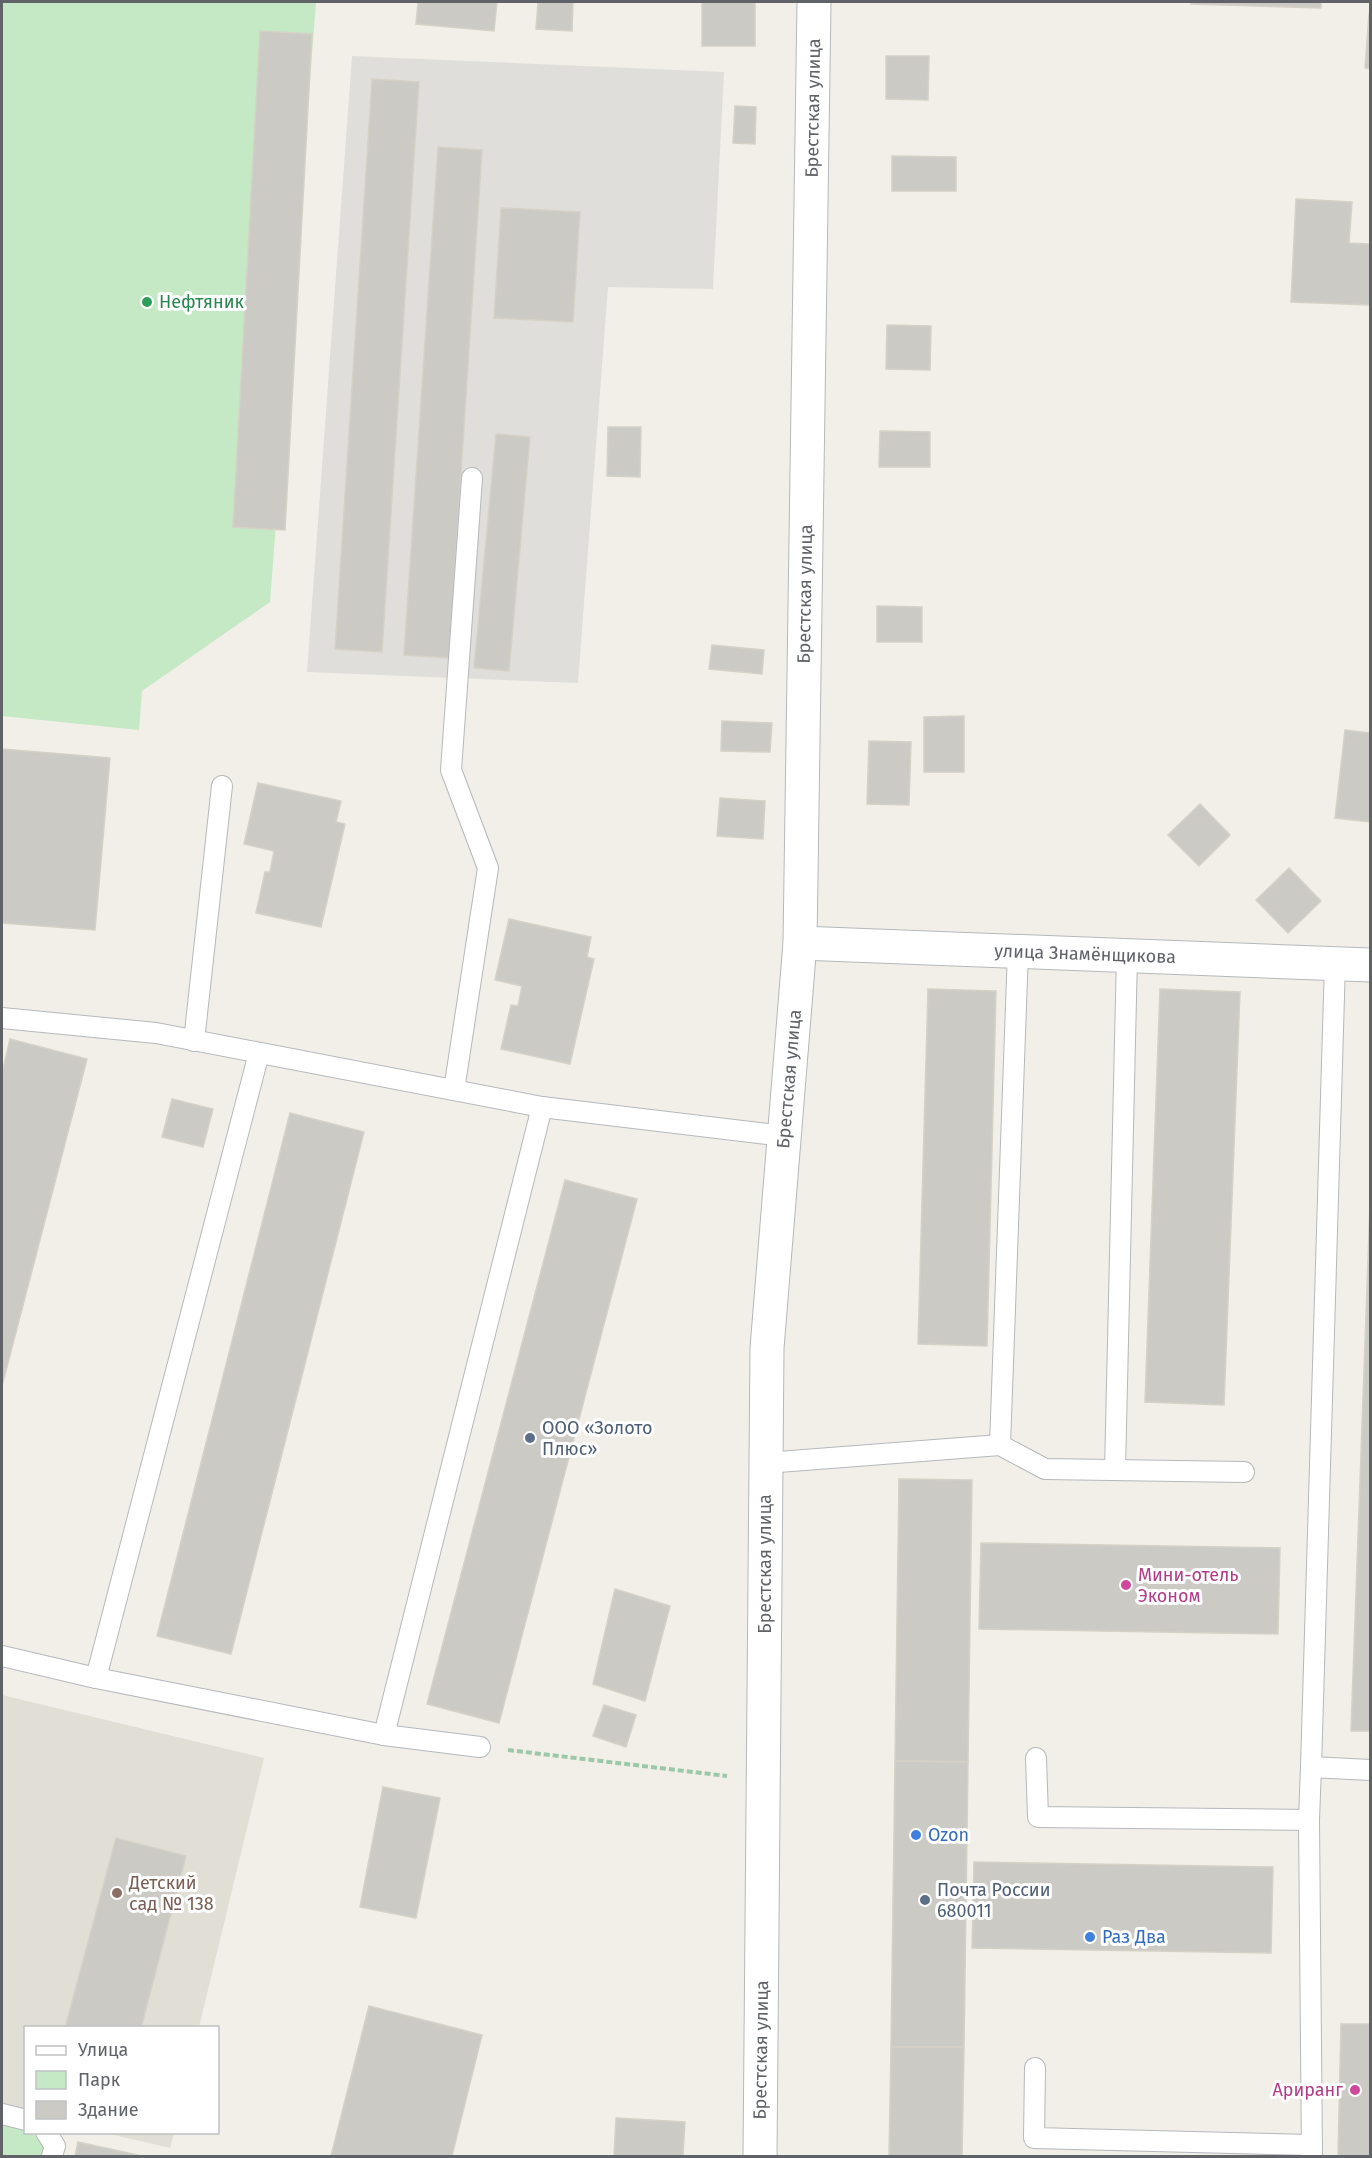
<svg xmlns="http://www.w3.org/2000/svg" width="1372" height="2158" font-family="'Fira Sans',sans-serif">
<rect width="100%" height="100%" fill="#f1efe8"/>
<polygon fill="#e0deda" points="352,56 724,72 713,289 608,287 578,683 307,672"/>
<g fill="#e1ded6">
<polygon points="2,1695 264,1758 199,2027 26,2028 25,2113 2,2107"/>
<polygon points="106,2133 173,2132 174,2133 170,2148"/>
</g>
<g fill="#c5e8c5">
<polygon points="2,2 316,2 270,602 142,691 139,730 2,716"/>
<polygon points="6,2119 25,2130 26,2132 30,2133 55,2146 52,2156 2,2156 2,2120"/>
</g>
<g fill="#cccac5" stroke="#d6d1c6" stroke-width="1.5">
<polygon points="418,2 497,2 494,31 416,24"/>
<polygon points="538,2 573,2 572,31 536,29"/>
<rect x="702" y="2" width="53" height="44"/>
<polygon points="1191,2 1321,2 1321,8 1191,4"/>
<polygon points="1369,14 1370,14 1370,69 1365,68"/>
<polygon points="260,31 312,34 285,530 233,527"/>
<polygon points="886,56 929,56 928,100 886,99"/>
<polygon points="372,79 419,82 382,652 335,649"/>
<polygon points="735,106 756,107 755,144 733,143"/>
<polygon points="438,147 482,150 449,658 404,655"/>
<polygon points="892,156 956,157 956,191 892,191"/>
<polygon points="1296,199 1352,202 1349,243 1370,244 1370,305 1291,302"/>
<polygon points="501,208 580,212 573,322 494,318"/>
<polygon points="887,325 931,326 930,370 886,369"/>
<polygon points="608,427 641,427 640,477 607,476"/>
<polygon points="880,431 930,432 930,467 879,467"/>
<polygon points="496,434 530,437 509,671 474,668"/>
<polygon points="877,606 922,607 922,642 877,642"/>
<polygon points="712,645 764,650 762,674 709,669"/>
<polygon points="964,716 964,772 924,772 924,717"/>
<polygon points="722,721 772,723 770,752 721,751"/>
<polygon points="1345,730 1370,733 1370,822 1335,818"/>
<polygon points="869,741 911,742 909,805 867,804"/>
<polygon points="2,749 110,758 95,930 2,923"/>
<polygon points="258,783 341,801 336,822 345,824 321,927 256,913 265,872 270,872 274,851 244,844"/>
<polygon points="720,798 765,801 763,839 717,836"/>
<polygon points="1200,804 1230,835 1199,866 1168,835"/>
<polygon points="1289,868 1321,901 1288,933 1256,900"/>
<polygon points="509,919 591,937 587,957 594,959 570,1064 501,1049 511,1005 518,1006 522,986 495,980"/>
<polygon points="928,989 996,991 987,1346 918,1344"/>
<polygon points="1160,989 1240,992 1224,1405 1145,1402"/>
<polygon points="10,1039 87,1059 2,1386 2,1073"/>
<polygon points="172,1099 213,1109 203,1147 162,1137"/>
<polygon points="290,1113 364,1132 231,1654 157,1636"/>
<polygon points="565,1180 637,1199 499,1723 427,1704"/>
<polygon points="1370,1204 1370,1731 1351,1731"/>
<polygon points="899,1479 972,1480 968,1762 895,1761"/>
<polygon points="981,1543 1280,1548 1278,1634 979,1629"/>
<polygon points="615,1589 670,1606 645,1701 593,1684"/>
<polygon points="604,1705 636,1715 626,1747 593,1736"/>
<polygon points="895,1761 968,1762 964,2047 891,2047"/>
<polygon points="383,1787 440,1798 416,1918 360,1907"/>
<polygon points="116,1838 186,1856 141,2028 65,2028"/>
<polygon points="974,1862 1273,1867 1271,1953 972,1948"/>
<polygon points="369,2006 482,2035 452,2156 331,2156"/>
<polygon points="1341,2024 1370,2024 1370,2156 1338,2156"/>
<polygon points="891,2047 964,2047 962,2156 889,2156"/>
<polygon points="616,2118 685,2122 683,2156 614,2156"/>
<polygon points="78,2142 142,2156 75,2156"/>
</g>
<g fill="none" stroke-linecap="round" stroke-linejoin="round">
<g stroke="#b5b8bc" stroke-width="22">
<g id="service">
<polyline points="2,1018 156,1033 542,1107 784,1136"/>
<polyline points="194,1041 222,786"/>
<polyline points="454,1090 488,868 451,770 472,478"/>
<polyline points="1000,1445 1018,951"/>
<polyline points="765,1463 1000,1445 1045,1469 1244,1472"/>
<polyline points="1115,1470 1127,955"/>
<polyline points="2,1656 96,1678 384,1735 480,1747"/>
<polyline points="96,1678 259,1053"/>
<polyline points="384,1735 542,1107"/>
<polyline points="1036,1758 1038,1817 1309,1820"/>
<polyline points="1311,1767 1335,963"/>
<polyline points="1035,2068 1034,2138 1312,2145"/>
<polyline points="2,2114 26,2120"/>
<polyline points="46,2132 55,2146 52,2156"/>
<polyline points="1312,2156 1309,1820 1311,1767 1370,1770"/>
</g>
</g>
<g stroke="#b5b8bc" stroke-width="35">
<polyline id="minor" points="800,943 1370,965"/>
</g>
<g stroke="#b5b8bc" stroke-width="35">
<polyline id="tertiary" points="760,2156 767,1348 800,943 814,2"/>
</g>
<polyline stroke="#9cc7a9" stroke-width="4" stroke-dasharray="6 3" stroke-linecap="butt" points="508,1750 727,1776"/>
<use href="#service" stroke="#fff" stroke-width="20"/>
<use href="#minor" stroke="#fff" stroke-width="33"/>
<use href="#tertiary" stroke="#fff" stroke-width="33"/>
</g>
<circle fill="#2e9e5b" stroke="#fff" stroke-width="2" cx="147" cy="302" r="6"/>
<g fill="#5c6f8a" stroke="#fff" stroke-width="2">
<circle cx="530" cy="1438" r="6"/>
<circle cx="925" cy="1900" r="6"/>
</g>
<g fill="#d1479c" stroke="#fff" stroke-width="2">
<circle cx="1126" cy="1585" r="6"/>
<circle cx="1355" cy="2090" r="6"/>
</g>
<g fill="#3f7fe0" stroke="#fff" stroke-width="2">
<circle cx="916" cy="1835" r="6"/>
<circle cx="1090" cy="1937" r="6"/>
</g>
<circle fill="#8d6e63" stroke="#fff" stroke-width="2" cx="117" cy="1893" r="6"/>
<g text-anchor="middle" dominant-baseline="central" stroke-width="6" stroke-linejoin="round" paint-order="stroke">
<g font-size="18" fill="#5f6368" stroke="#fff">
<text transform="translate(813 108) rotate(-89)">Брестская улица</text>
<text transform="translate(805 594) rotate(-89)">Брестская улица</text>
<text transform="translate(1085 954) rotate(2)">улица Знамёнщикова</text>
<text transform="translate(789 1079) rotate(-85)">Брестская улица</text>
<text transform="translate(765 1564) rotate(-90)">Брестская улица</text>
<text transform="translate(761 2050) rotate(-89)">Брестская улица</text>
</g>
<g font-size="18" fill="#27864d" stroke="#fff" text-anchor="start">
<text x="159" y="302">Нефтяник</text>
</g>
<g font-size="18" fill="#4e5e75" stroke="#fff" text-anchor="start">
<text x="542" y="1428">ООО «Золото<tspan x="542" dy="21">Плюс»</tspan></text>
<text x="937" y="1890">Почта России<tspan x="937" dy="21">680011</tspan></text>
</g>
<g font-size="18" fill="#b23c85" stroke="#fff" text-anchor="start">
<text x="1138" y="1575">Мини-отель<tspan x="1138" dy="21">Эконом</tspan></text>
<text x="1343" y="2090" text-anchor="end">Ариранг</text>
</g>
<g font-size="18" fill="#366cbe" stroke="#fff" text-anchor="start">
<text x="928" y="1835">Ozon</text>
<text x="1102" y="1937">Раз Два</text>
</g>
<g font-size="18" fill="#785e54" stroke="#fff" text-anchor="start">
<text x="129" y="1883">Детский<tspan x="129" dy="21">сад № 138</tspan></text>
</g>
</g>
<rect width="1372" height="2158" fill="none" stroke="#5f6368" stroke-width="6"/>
<rect x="24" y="2026" width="195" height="108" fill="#ffffff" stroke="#bfc1c3" stroke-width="1.5"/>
<rect x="36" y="2046" width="30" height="9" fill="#ffffff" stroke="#bfc1c3" stroke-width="1.5"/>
<text x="78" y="2056" font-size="18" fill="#5f6368">Улица</text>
<rect x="36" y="2071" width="30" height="18" fill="#c5e8c5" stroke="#bfc1c3" stroke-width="1.5"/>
<text x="78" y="2086" font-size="18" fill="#5f6368">Парк</text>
<rect x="36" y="2101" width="30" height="18" fill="#cccac5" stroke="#bfc1c3" stroke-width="1.5"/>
<text x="78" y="2116" font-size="18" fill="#5f6368">Здание</text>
</svg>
